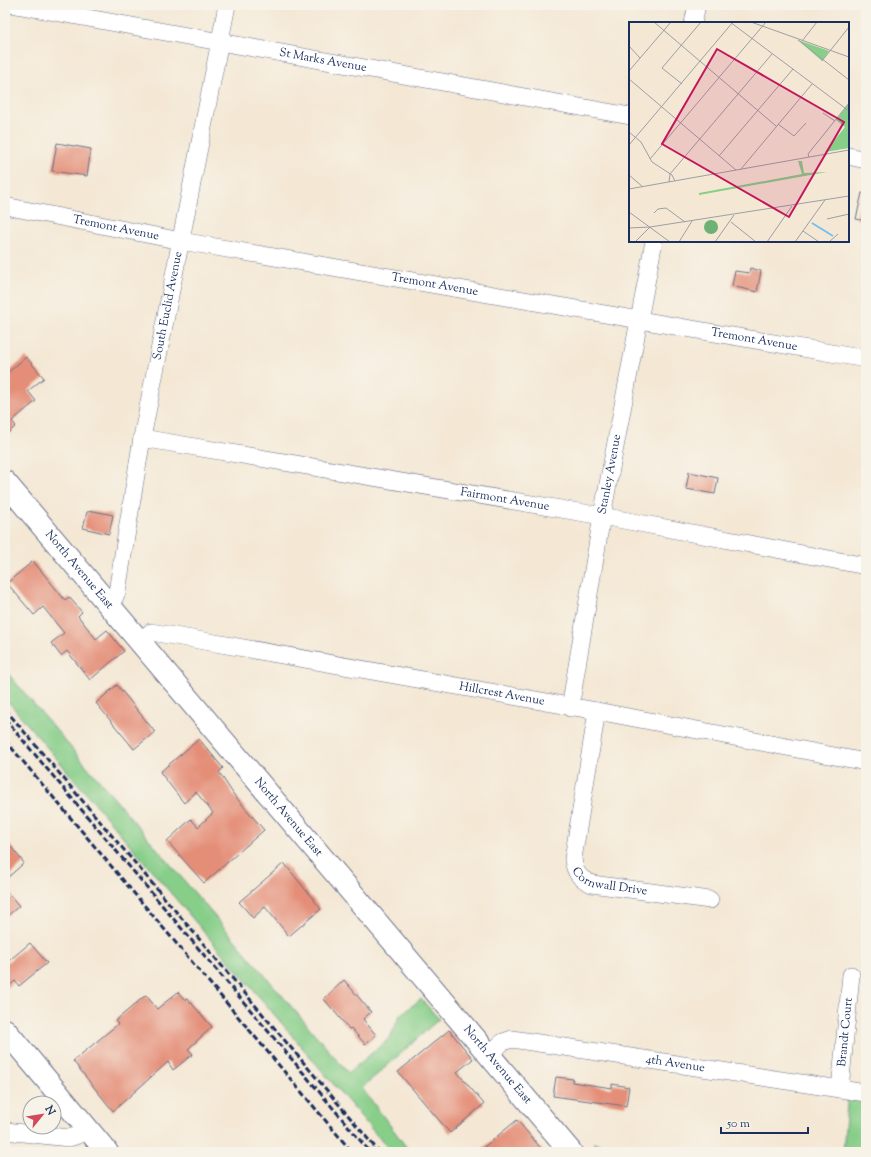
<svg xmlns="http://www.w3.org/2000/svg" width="871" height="1157" font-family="'Sorts Mill Goudy',serif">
<rect width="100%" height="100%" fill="#f7f3e8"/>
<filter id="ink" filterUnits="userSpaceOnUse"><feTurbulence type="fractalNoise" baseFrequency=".025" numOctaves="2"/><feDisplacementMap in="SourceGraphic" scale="8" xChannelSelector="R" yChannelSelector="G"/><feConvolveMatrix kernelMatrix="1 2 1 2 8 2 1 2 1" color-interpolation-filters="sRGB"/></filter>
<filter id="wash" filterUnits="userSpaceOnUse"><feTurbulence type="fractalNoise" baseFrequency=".012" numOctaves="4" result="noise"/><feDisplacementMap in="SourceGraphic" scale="16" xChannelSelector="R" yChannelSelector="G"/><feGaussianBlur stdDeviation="0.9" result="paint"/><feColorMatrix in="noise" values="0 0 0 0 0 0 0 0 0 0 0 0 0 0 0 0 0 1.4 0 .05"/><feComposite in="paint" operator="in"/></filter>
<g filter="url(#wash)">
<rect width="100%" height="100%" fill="#f4e8d5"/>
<g fill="#87ce89" stroke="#517e74">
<polygon points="5,670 348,1073 390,1038 400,1015 421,999 439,1019 362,1088 410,1152 391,1152 5,698"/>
<polygon points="848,1092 866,1094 866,1152 843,1152"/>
<polygon points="593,1143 647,1152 599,1152"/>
</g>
<g id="blocks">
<g fill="#e48e78">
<polygon points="57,143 91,149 87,176 52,171"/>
<polygon points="862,193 866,193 866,221 856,219"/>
<polygon points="750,268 761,271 757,292 732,286 735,271 749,273"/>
<polygon points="26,357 44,378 28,391 36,401 12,421 16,426 5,436 5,375"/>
<polygon points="689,472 718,478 715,494 686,489"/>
<polygon points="94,511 113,515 109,534 83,528 87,512"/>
<polygon points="33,561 65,600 69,597 82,612 78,616 96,639 107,630 124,651 90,680 67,651 61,656 51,643 64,633 43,607 34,615 7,583"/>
<polygon points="117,685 155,732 134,749 96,703"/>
<polygon points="199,739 223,768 219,772 234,795 264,830 204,883 167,841 191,819 198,827 213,813 196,792 184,803 160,772"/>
<polygon points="5,839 24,863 5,880"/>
<polygon points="284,863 321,909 289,936 265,907 253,918 239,902"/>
<polygon points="5,889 19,906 5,918"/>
<polygon points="30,943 47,963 19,986 15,981 5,989 5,964"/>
<polygon points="344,980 371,1012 363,1019 376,1035 365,1044 351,1028 349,1029 324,999"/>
<polygon points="178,992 186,1001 187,998 212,1027 188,1049 193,1054 173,1070 168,1062 113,1111 73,1061 118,1024 115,1021 146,995 157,1009"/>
<polygon points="449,1030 473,1059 457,1072 484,1104 450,1133 398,1072"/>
<polygon points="556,1077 573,1079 572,1082 612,1088 612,1084 629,1087 626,1106 553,1096"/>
<polygon points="517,1120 544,1152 478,1152"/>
</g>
</g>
</g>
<g filter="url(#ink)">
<use href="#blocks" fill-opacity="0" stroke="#677088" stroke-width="1"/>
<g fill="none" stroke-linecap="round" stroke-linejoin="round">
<g stroke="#677088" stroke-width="18">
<g id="minor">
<path id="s1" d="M16,5l614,111"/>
<polyline points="693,23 697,5"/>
<polyline points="848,156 866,160"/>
<path id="s2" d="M5,206l176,35 685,118"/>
<path id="s3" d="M142,438l460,78 264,50"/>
<path id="s4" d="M111,606l6,-14 25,-154 85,-433"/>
<path id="s5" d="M140,640l11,-8 53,9 393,70 269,51"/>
<path id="s6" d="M570,708l32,-192 52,-275"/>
<path id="s7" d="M597,711l-24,148c2,14 6,19 19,25l118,16"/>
<path id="s8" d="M489,1054l14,-12 9,-3 354,54"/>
<path id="s9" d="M840,1089l11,-114"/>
<polyline points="5,1131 69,1138 90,1131"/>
</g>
</g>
<g stroke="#677088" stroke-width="24">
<g id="major">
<path id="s10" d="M5,482l566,670"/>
<polyline points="5,1030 107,1152"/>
</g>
</g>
<use href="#minor" stroke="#fff" stroke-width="17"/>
<use href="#major" stroke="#fff" stroke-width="22"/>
<g stroke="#1b2f5e" stroke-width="3" stroke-dasharray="6 3" stroke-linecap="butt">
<polyline points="5,709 379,1152"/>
<polyline points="5,719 370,1152"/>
<polyline points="5,740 352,1152"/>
</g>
</g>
</g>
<g text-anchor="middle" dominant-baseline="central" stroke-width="3" stroke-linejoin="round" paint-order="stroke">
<g font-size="12" fill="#1b2f5e" stroke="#f7f3e8">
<text stroke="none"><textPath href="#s1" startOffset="312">St Marks Avenue</textPath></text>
<text stroke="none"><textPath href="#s2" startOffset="113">Tremont Avenue</textPath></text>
<text stroke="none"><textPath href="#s2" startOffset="437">Tremont Avenue</textPath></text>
<text stroke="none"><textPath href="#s4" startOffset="306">South Euclid Avenue</textPath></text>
<text stroke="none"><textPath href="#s2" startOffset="761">Tremont Avenue</textPath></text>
<text stroke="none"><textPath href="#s6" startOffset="237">Stanley Avenue</textPath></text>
<text stroke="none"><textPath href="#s3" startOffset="368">Fairmont Avenue</textPath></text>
<text stroke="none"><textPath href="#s10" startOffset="115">North Avenue East</textPath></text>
<text stroke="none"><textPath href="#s5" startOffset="370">Hillcrest Avenue</textPath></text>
<text stroke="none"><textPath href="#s10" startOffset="439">North Avenue East</textPath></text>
<text stroke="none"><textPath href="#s7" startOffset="199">Cornwall Drive</textPath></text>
<text stroke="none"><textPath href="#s9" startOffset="57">Brandt Court</textPath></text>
<text stroke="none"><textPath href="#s10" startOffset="763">North Avenue East</textPath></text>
<text stroke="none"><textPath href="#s8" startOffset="193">4th Avenue</textPath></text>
</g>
</g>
<g transform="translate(629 22)">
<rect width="220" height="220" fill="#f4e8d5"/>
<path d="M169,18l31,11 -7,10zM220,81v45l-24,4 20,-25 -9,-7zM169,139h4l2,12 23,-1 -128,23v-2l103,-19z" fill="#87ce89"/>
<path d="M75 205a7 7 0 1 1 14 0a7 7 0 1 1-14 0Z" fill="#6db175"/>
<path fill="none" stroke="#74c0ee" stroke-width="2" d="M183,201l21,13"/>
<path fill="none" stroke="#9d9ea5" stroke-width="1" d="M25,0l122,104M101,0l119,89M122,0l98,35M169,18l51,40M173,19l15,-19M0,24l11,12M193,39l27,-34M0,49l42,-49M0,57l107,91M53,62l-20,-16 39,-46M194,91l12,8M149,102l16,12 12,-13M0,110l12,10 11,20 20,13 3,6M0,123l104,-123M90,134l74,-87M180,135l-1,-3 41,-51M21,137l116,-137M112,147l71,-85M0,153l14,12M40,160l1,-8 102,-120M0,167l220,-39M0,190l41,30M25,191l4,-4 8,-1 19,14M198,197l22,-5M102,200l25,20M21,205l199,-31M0,206l21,-1M174,209l16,11M6,220l15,-15M50,220l13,-21M86,220l19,-27M138,220l25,-36M166,220l30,-42M200,220l9,-8"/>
<path fill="#c2185b" fill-opacity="0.15" stroke="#c2185b" stroke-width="2" d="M88,27l127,73 -55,95 -127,-73z"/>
<rect width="220" height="220" fill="none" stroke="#1b2f5e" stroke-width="2"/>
</g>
<rect width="871" height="1157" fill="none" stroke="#f7f3e8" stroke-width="20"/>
<g transform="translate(42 1115) rotate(60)"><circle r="19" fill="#f7f3e8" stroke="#9fa5b1"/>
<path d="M0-3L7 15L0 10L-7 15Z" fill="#d1495b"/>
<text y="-6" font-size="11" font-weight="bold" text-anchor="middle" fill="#1b2f5e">N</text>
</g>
<path d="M721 1127v6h87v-6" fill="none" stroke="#1b2f5e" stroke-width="2"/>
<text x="727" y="1127" font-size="12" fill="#1b2f5e" stroke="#f7f3e8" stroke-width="3" paint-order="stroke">50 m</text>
</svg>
